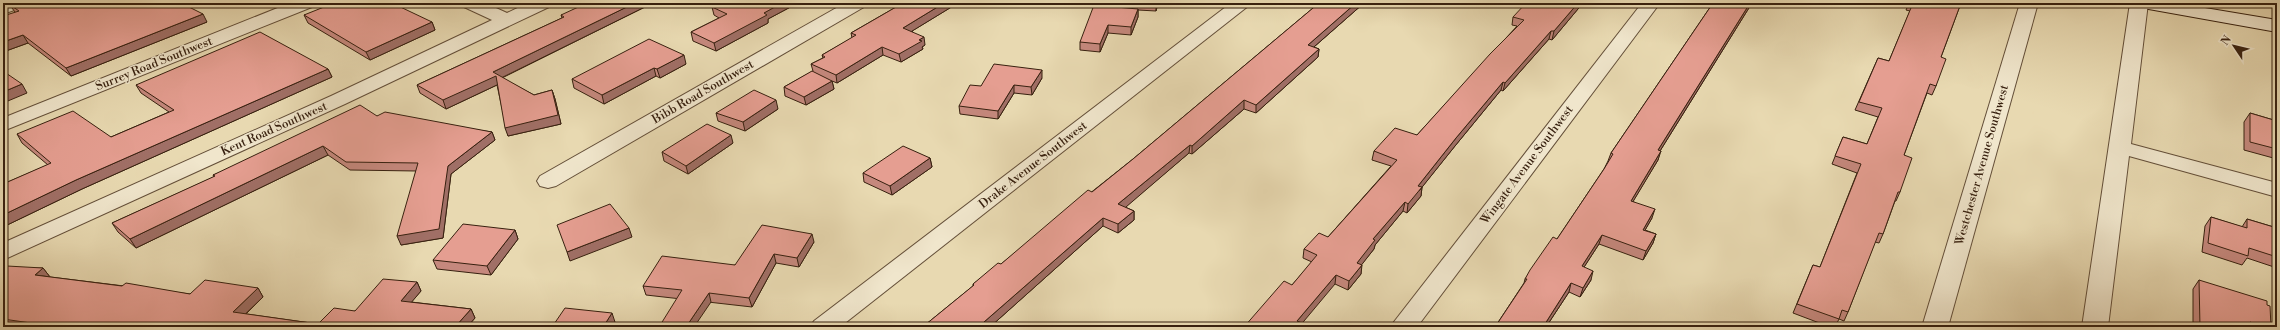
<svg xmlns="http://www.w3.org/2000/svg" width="2280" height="330" font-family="'Libre Bodoni',serif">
<rect width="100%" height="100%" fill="#e8d9b1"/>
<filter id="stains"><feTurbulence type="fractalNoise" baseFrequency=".005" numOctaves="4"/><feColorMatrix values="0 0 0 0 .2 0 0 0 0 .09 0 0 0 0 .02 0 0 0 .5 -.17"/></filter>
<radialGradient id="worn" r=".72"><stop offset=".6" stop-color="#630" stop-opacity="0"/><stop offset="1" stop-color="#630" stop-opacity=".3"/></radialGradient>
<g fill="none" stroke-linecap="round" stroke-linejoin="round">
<g stroke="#634e38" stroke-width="2">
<g id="minor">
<polygon points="3,3 26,3 23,7 3,14"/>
<polygon points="290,3 315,3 312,7 3,131 3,118"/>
<polygon points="461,3 485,3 507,13 528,3 552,3 549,7 345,104 3,260 3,243 331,96 492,20 464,7"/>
<polygon points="845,3 867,3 864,7 556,186 548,188 540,186 537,181 540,176"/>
<polygon points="1642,3 1660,3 1417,327 1390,327"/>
<polygon points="2020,3 2038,3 1948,327 1922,327"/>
<polygon points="2130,3 2148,3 2131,144 2277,183 2277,197 2129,156 2108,327 2082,327"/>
</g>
</g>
<g stroke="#634e38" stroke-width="2">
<polygon id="tertiary" points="1231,3 1252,3 840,327 810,327 814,321"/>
</g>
<g stroke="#37200f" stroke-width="2">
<polygon id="secondary" points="2134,3 2175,3 2277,20 2277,32 2143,8 2137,7"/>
</g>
<use href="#minor" fill="#f0e6cc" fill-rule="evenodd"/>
<use href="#tertiary" fill="#f0e6cc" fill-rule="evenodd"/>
<use href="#secondary" fill="#f0e6cc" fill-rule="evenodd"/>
</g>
<g fill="#c5887d" stroke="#37200f">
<polygon points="653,3 502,78 534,95 552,90 555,99 561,124 508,136 497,85 446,109 420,93 417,85 562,18 561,15"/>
<polygon points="720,3 798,3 768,19 768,23 716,51 693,41 691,32 719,18 714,15 712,7"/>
<polygon points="903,3 958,3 912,31 925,45 922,47 923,49 901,62 883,55 837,83 832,81 834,89 806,105 785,96 784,87 813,71 811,64 823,58 822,55 852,38 851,33"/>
<polygon points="1125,3 1158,3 1156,11 1138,10 1138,17 1131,35 1108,33 1100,52 1080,50 1080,42 1125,8"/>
<polygon points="1319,3 1364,3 1314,47 1319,49 1318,57 1256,113 1244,109 1192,154 1189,153 1125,207 1134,211 1134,220 1118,233 1103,226 990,327 926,327 925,325 973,286 973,284 1001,264 1133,159"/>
<polygon points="1583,3 1552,40 1549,39 1503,91 1501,90 1455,146 1422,187 1421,196 1407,213 1403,211 1375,245 1374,249 1361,265 1361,274 1348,290 1335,284 1292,285 1312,262 1303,258 1304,249 1328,237 1391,166 1372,160 1374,151 1417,135 1517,26 1512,25 1513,17"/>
<polygon points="1713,3 1752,3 1660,151 1658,160 1633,201 1652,218 1645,230 1656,234 1653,243 1643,260 1599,244 1584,267 1591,280 1580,297 1569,292 1546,327 1495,327 1524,283 1525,279 1557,239 1604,169 1608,161 1611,153"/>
<polygon points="1909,3 1961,3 1941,57 1936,86 1932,95 1927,93 1904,155 1900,192 1896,201 1895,201 1883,234 1879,243 1875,242 1848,312 1844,321 1839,319 1835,327 1830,327 1793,313 1813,265 1820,267 1857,173 1832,164 1843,137 1867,144 1878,117 1855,110 1878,58 1889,61 1910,11 1906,10"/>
<polygon points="9,4 207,22 71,76 28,43 3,52 15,12"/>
<polygon points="304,15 432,22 435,30 370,60 308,23"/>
<polygon points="686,64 660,78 656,76 604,104 574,88 572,79"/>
<polygon points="328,69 332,77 82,189 3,227 3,184 48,165 22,143 17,134 111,137 169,112 141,93 136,85"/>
<polygon points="1042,78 1032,95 1014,93 998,119 960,114 959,106 981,86"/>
<polygon points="778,109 745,131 718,121 716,113"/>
<polygon points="2250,113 2277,121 2277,159 2244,150 2244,122"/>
<polygon points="377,116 492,132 495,140 451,174 443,238 401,245 416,171 350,170 328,155 136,248 118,232 112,223 214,177 213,175"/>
<polygon points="733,143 688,174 664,161 662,152"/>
<polygon points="930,158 932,167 892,195 864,182 863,173"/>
<polygon points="2211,217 2242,227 2247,219 2277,228 2277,268 2247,258 2242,265 2202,252 2205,226"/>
<polygon points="515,230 518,239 491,275 437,269 433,260"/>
<polygon points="814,242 799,267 776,263 752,307 646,295 643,286 735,265"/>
<polygon points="43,268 50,277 190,294 258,288 263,297 246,314 318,324 355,311 417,282 421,291 411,302 471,309 475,318 467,327 3,327 3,269"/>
<polygon points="2199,280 2271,327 2193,327 2193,289"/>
</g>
<g fill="#a06f66" stroke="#37200f">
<polygon points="635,3 653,3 497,80 499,84 446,109 443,100 493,72"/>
<polygon points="782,3 798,3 768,19 768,23 716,51 714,43 767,11"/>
<polygon points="944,3 958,3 904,36 903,28"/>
<polygon points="1156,3 1158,3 1156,11"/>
<polygon points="1356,3 1364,3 1307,53 1308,45"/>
<polygon points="1578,3 1583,3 1552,40 1554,31"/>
<polygon points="1750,3 1752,3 1655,159 1658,150"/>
<polygon points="1138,9 1138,17 1131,35 1131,27"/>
<polygon points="203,14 207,22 71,76 66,68"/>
<polygon points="432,22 435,30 370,60 366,52"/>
<polygon points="1108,25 1108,33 1100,52 1100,44"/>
<polygon points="1551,31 1549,39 1503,91 1505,83"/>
<polygon points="23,35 28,43 3,52 3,42"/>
<polygon points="924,37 925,45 922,47 923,49 901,62 899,54 919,40"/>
<polygon points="882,47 883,55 837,83 836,75"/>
<polygon points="1319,49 1318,57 1256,113 1256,105"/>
<polygon points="684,55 686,64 660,78 657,69"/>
<polygon points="654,68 656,76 604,104 602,95"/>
<polygon points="328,69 332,77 82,189 3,227 3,215 76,180"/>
<polygon points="1042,70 1042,78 1032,95 1031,87"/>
<polygon points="832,81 834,89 806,105 804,97"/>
<polygon points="1503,82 1501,90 1455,146 1419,191 1422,187 1421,196 1407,213 1408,204 1418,186 1456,138"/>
<polygon points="22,84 27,93 3,103 3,92"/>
<polygon points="1014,85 1014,93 998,119 998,111"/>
<polygon points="552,90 555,99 561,124 508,136 505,128"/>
<polygon points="776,100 778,109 745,131 743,122"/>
<polygon points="1244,100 1244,109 1192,154 1192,146"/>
<polygon points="492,132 495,140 451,174 443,238 401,245 397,236 448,166"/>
<polygon points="731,135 733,143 688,174 686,166"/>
<polygon points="1190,145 1189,153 1119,213 1118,204"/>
<polygon points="323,146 328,155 136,248 130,239"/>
<polygon points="1661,151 1658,160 1628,210 1631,201"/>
<polygon points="930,158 932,167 892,195 890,186"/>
<polygon points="1405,202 1403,211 1375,245 1374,249 1356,272 1357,263 1373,239"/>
<polygon points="1655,209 1652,218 1640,239 1643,230"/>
<polygon points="1134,211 1134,220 1118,233 1118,224"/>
<polygon points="1103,218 1103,226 990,327 982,327 984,322"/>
<polygon points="629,228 632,237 570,261 567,252"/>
<polygon points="515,230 518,239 491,275 487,266"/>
<polygon points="812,234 814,242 799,267 797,258"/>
<polygon points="1656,234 1653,243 1643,260 1646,251"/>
<polygon points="1602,235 1599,244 1579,275 1582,266"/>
<polygon points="774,254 776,263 752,307 749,298"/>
<polygon points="1362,265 1361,274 1348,290 1349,281"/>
<polygon points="43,268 50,277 35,275"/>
<polygon points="1593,271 1591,280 1580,297 1583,288"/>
<polygon points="1336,275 1335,284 1299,327 1297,321"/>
<polygon points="417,282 421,291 405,310 401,301"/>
<polygon points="1571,283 1569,292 1546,327 1543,327"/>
<polygon points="258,288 263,297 238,321 233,312"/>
<polygon points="709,293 711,302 694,327 686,327"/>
<polygon points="471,309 475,318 467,327 455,327"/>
<polygon points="612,313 615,322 612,327 605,324"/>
</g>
<g fill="#e59e91" stroke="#37200f">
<polygon points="11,3 181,3 203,14 66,68 23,35 3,42 3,16 19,11 9,4"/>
<polygon points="334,3 392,3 432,22 366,52 304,15"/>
<polygon points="587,3 635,3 493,72 534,95 552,90 558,115 505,128 496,76 443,100 417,85 564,17 561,15"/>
<polygon points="720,3 782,3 764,13 767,15 714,43 691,32 727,14 712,7"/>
<polygon points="903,3 944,3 903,28 924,37 919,40 922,41 899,54 882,47 836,75 811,64 825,57 822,55 856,35 851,33"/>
<polygon points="1319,3 1356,3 1308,45 1319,49 1256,105 1244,100 1192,146 1190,145 1118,204 1134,211 1118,224 1103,218 984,322 986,323 982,327 927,327 928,326 925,325 974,285 973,284 998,263 1001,264 1088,190 1092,192 1133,159"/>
<polygon points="1526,3 1578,3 1554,31 1551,31 1505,83 1503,82 1456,138 1418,186 1422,187 1408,204 1405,202 1373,239 1375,240 1357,263 1362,265 1349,281 1336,275 1297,321 1302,323 1299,327 1244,327 1284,281 1292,285 1317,255 1304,249 1319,233 1328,237 1397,160 1374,151 1395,128 1417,135 1490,54 1524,20 1513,17"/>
<polygon points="1713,3 1750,3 1658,150 1661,151 1631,201 1655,209 1643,230 1656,234 1646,251 1602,235 1582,266 1593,271 1583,288 1571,283 1543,327 1495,327 1527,279 1525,279 1530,270 1553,237 1557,239 1604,169 1613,154 1611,153"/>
<polygon points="1913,3 1961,3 1941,57 1946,59 1936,86 1930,84 1904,155 1912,158 1900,192 1898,192 1883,234 1879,233 1848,312 1842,310 1839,319 1797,304 1813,265 1820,267 1861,164 1835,156 1843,137 1867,144 1882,108 1859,102 1878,58 1889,61"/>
<polygon points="1094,5 1138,9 1131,27 1108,25 1100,44 1080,42"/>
<polygon points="260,32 328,69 76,180 3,215 3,184 51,163 17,134 73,111 111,137 174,110 136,85"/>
<polygon points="649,39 684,55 657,69 654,68 602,95 572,79"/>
<polygon points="994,64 1042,70 1031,87 1014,85 998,111 959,106 970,85 981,86"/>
<polygon points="3,71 22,84 3,92"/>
<polygon points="812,71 832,81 804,97 784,87"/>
<polygon points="754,90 776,100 743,122 716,113"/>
<polygon points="360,105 377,116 385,112 492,132 448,166 439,229 397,236 418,163 346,162 323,146 130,239 112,223 215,176 213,175"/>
<polygon points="2250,113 2277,121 2277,149 2250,142"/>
<polygon points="707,124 731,135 686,166 662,152"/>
<polygon points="903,146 930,158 890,186 863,173"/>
<polygon points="610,204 629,228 567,252 557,225"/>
<polygon points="2211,217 2247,228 2247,219 2277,228 2277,257 2249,248 2248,256 2208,243"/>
<polygon points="463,224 515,230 487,266 433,260"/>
<polygon points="762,225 812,234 797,258 774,254 749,298 709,293 686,327 659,327 682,290 643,286 662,256 735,265"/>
<polygon points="7,266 43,268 35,275 122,286 126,283 190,294 205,280 258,288 233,312 318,324 334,308 355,311 383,279 417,282 401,301 471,309 455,327 59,327 3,319 3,269"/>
<polygon points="2199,280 2267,301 2267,305 2270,306 2271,327 2265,327 2250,322 2250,327 2200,327"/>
<polygon points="565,308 612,313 605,324 640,327 552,327"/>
</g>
<g text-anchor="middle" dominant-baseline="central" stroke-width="3" stroke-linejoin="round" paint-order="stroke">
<g font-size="12" fill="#37200f" stroke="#f0e6cc">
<text transform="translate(154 64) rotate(-22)">Surrey Road Southwest</text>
<text transform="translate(703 92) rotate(-30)">Bibb Road Southwest</text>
<text transform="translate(274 129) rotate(-24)">Kent Road Southwest</text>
<text transform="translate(1033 165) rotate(-38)">Drake Avenue Southwest</text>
<text transform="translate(1527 165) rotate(-53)">Wingate Avenue Southwest</text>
<text transform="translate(1982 165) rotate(-74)">Westchester Avenue Southwest</text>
</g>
</g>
<rect width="2280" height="330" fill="none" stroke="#e8d9b1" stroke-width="16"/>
<rect x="4" y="4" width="2272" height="322" fill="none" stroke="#37200f" stroke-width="2"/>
<rect x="8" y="8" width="2264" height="314" fill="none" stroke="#37200f"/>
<g transform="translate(2234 46) rotate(305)" stroke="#f0e6cc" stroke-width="3" paint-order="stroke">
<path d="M0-3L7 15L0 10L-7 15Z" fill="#37200f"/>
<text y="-6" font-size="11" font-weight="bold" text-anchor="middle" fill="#37200f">N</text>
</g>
<rect width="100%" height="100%" filter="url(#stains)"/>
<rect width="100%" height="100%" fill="url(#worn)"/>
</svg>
